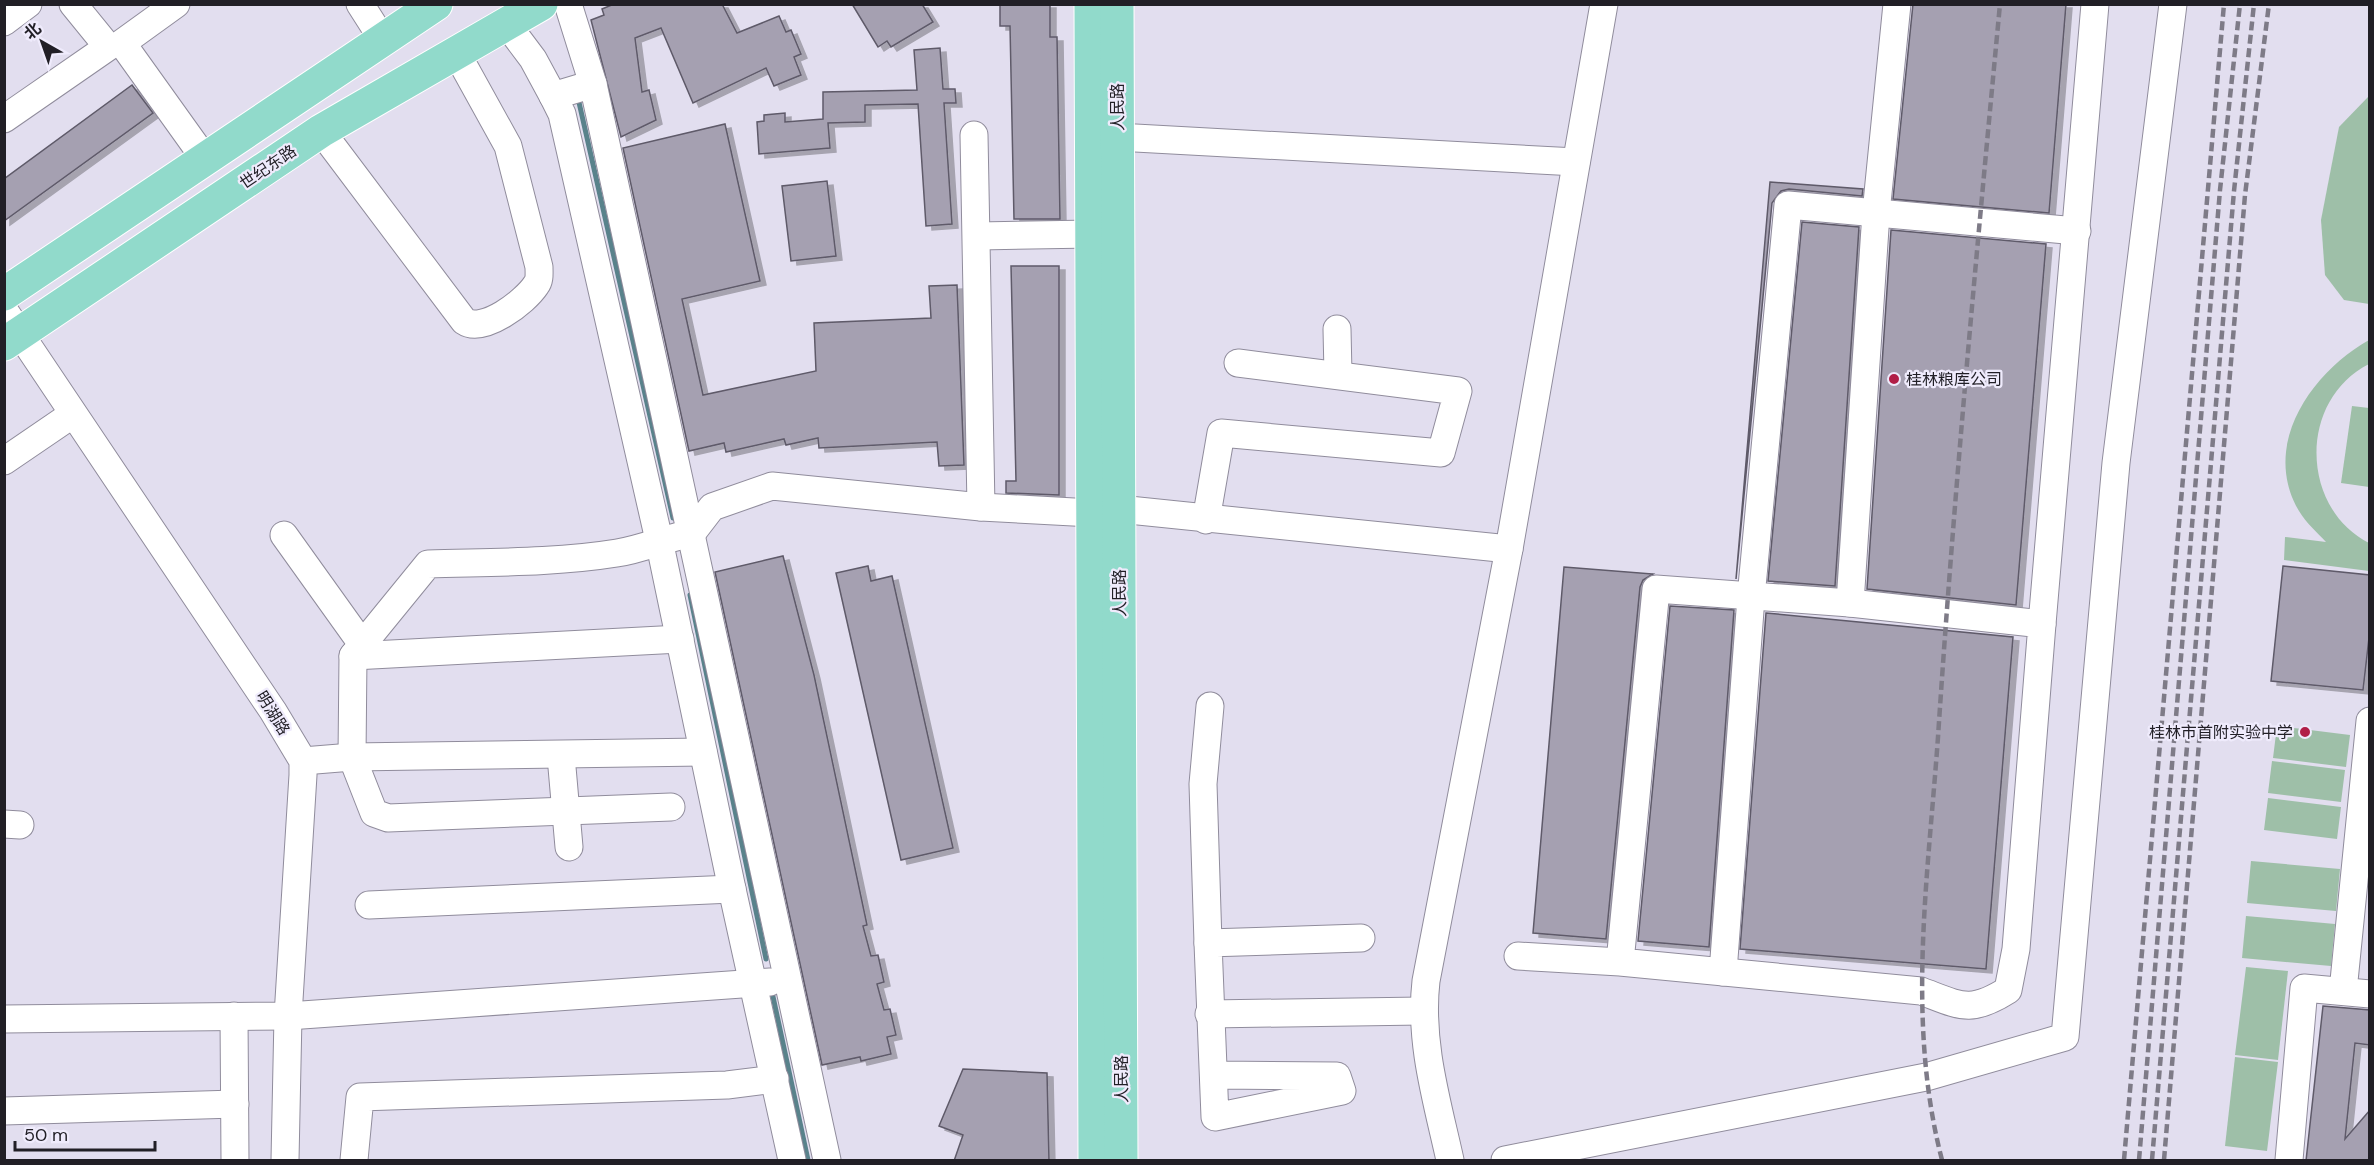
<svg xmlns="http://www.w3.org/2000/svg" width="2374" height="1165" font-family="'DM Sans','Noto Sans SC',sans-serif">
<defs>
<filter id="shadow"><feDropShadow dx="6" dy="4" stdDeviation="0" flood-color="#0004"/></filter>
</defs>
<rect width="100%" height="100%" fill="#e2deef"/>
<g fill="#9ebfa8">
<polygon points="2369,96 2369,304 2344,300 2325,275 2321,220 2339,127"/>
<path d="M2369,340v24c-71,36 -69,144 0,179v28l-85,-11 1,-23 41,5c-9,-10 -20,-19 -27,-31 -39,-66 13,-139 70,-171z"/>
<polygon points="2352,406 2369,408 2369,487 2341,483"/>
<polygon points="2277,726 2350,735 2346,767 2273,758"/>
<polygon points="2272,761 2345,770 2341,802 2268,793"/>
<polygon points="2268,798 2341,807 2337,839 2264,830"/>
<polygon points="2251,861 2340,869 2336,911 2247,903"/>
<polygon points="2246,916 2335,924 2331,966 2242,958"/>
<polygon points="2246,967 2288,971 2278,1060 2235,1055"/>
<polygon points="2235,1057 2278,1062 2267,1151 2225,1146"/>
</g>
<g fill="none" stroke-linecap="round" stroke-linejoin="round">
<g stroke="#59828b" stroke-width="5">
<polyline points="578,98 673,518"/>
<polyline points="690,595 766,959"/>
<polyline points="772,992 808,1160"/>
</g>
</g>
<g fill="#a5a0b1" stroke="#5e5a69" stroke-width="1.5" filter="url(#shadow)">
<polygon points="614,4 722,4 737,33 779,16 786,32 791,30 801,54 794,57 801,75 774,86 766,68 693,103 661,28 635,38 642,92 649,90 656,120 621,137 591,20 604,15 602,9"/>
<polygon points="852,4 922,4 933,22 891,47 887,41 878,47"/>
<polygon points="1000,4 1050,4 1050,37 1057,37 1060,219 1014,219 1010,26 1000,26"/>
<polygon points="1913,4 2066,4 2049,213 1893,199"/>
<polygon points="940,48 943,89 955,89 956,103 944,103 952,224 926,226 918,104 865,105 865,122 828,123 830,148 759,154 757,122 764,121 764,115 785,113 785,122 823,119 823,92 917,90 914,50"/>
<polygon points="132,85 153,113 4,221 4,179"/>
<polygon points="725,124 760,281 682,299 703,395 816,371 814,323 931,318 929,286 957,285 964,465 939,466 937,442 819,448 818,438 786,445 784,439 726,452 724,443 689,451 623,148"/>
<polygon points="827,181 836,256 791,261 782,186"/>
<polygon points="1770,182 1863,189 1862,196 1789,189 1781,191 1772,203 1736,579"/>
<polygon points="1802,222 1859,227 1835,586 1768,581"/>
<polygon points="1891,230 2046,244 2016,605 1867,589"/>
<polygon points="1011,266 1059,266 1059,495 1006,493 1006,481 1016,481"/>
<polygon points="783,556 814,675 867,925 863,926 871,956 878,955 884,982 877,984 884,1010 890,1009 896,1035 887,1037 891,1054 861,1061 860,1057 822,1065 715,572"/>
<polygon points="868,566 871,581 892,576 953,848 901,860 836,573"/>
<polygon points="2283,566 2370,575 2370,629 2363,690 2271,681"/>
<polygon points="1564,567 1653,574 1643,580 1640,587 1606,939 1533,933"/>
<polygon points="1670,606 1734,610 1709,947 1638,941"/>
<polygon points="1766,613 2013,637 1986,969 1740,949"/>
<polygon points="2323,1006 2370,1010 2370,1045 2355,1043 2345,1139 2370,1110 2370,1161 2306,1161"/>
<polygon points="963,1069 1047,1073 1049,1161 954,1161 963,1135 939,1126"/>
</g>
<g fill="none" stroke-linecap="round" stroke-linejoin="round">
<g stroke="#908c9c" stroke-width="29">
<g id="minor">
<polyline points="176,4 122,43 205,159"/>
<polyline points="360,4 383,40"/>
<polyline points="568,4 593,84 553,96 562,114 659,540 732,889 792,1160"/>
<polyline points="4,22 28,4"/>
<polyline points="506,23 533,59 553,96"/>
<polyline points="593,84 827,1160"/>
<polyline points="4,119 108,47 73,4"/>
<path d="M321,131l143,190c19,13 61,-19 72,-36 4,-5 3,-12 3,-18l-31,-121 -52,-94"/>
<polyline points="974,135 981,507"/>
<polyline points="1117,137 1576,162"/>
<polyline points="978,236 1092,234"/>
<polyline points="4,310 273,711 303,761 303,775 288,1016 285,1160"/>
<polyline points="1337,329 1338,374"/>
<polyline points="4,461 73,414"/>
<polyline points="1119,509 1509,549"/>
<polyline points="1206,520 1221,433 1441,453 1458,391 1238,363"/>
<polyline points="284,535 362,644"/>
<polyline points="1850,603 1876,213 1897,4"/>
<polyline points="2042,624 2095,4"/>
<polyline points="353,656 680,639"/>
<polyline points="561,756 569,847"/>
<polyline points="303,761 352,757 703,752"/>
<path d="M671,807l-283,11 -14,-5 -22,-56 1,-101 75,-92c62,-2 127,-1 189,-11 26,-4 49,-15 75,-20l20,-26 60,-21 209,21 111,6"/>
<polyline points="4,824 20,825"/>
<polyline points="369,905 732,889"/>
<polyline points="1208,943 1203,784 1210,706"/>
<path d="M1518,956l102,6 301,29c40,15 49,23 87,-1l8,-41 26,-325 -192,-21 -194,-14 -36,373"/>
<polyline points="1723,972 1751,597 1788,205 2077,231"/>
<polyline points="2343,991 2370,721"/>
<polyline points="1209,1014 1422,1011"/>
<polyline points="234,1016 235,1160"/>
<polyline points="4,1019 288,1016 770,982"/>
<polyline points="1214,1075 1337,1076 1342,1091 1215,1117 1208,943 1361,938"/>
<polyline points="4,1111 235,1104"/>
<polyline points="354,1160 360,1097 727,1085 775,1079"/>
<path d="M1450,1160c-13,-59 -31,-118 -24,-179l83,-432 95,-545"/>
<polyline points="1505,1160 1926,1077 2065,1037 2116,463 2173,4"/>
<polyline points="2289,1160 2304,988 2370,994"/>
</g>
</g>
<g stroke="#fff" stroke-width="35">
<g id="major">
<polyline points="1091,4 1095,1160"/>
<polyline points="1117,4 1121,1160"/>
<polyline points="4,294 436,4"/>
<polyline points="4,344 321,131 541,4"/>
</g>
</g>
<use href="#minor" stroke="#fff" stroke-width="27"/>
<use href="#major" stroke="#91dacb" stroke-width="33"/>
<g stroke="#7e7b87" stroke-width="4.5" stroke-dasharray="9 4.5" stroke-linecap="butt">
<path d="M1942,1160c-36,-138 -14,-282 -4,-423 16,-244 39,-489 62,-733"/>
<polyline points="2124,1160 2224,4"/>
<polyline points="2139,1160 2220,190 2240,4"/>
<polyline points="2152,1160 2234,191 2254,4"/>
<polyline points="2164,1160 2245,195 2269,4"/>
</g>
</g>
<g fill="#b11e47" stroke="#efebfc" stroke-width="2">
<circle cx="1894" cy="379" r="6"/>
<circle cx="2305" cy="732" r="6"/>
</g>
<g text-anchor="middle" dominant-baseline="central" stroke-width="4.5" stroke-linejoin="round" paint-order="stroke">
<g font-size="16" fill="#211f26" stroke="#efebfc">
<text transform="translate(1117 107) rotate(-90)">人民路</text>
<text transform="translate(268 167) rotate(-34)">世纪东路</text>
<text transform="translate(1119 593) rotate(-90)">人民路</text>
<text transform="translate(273 713) rotate(58)">明湖路</text>
<text transform="translate(1121 1079) rotate(-90)">人民路</text>
</g>
<g font-size="16" fill="#211f26" stroke="#efebfc" text-anchor="start">
<text x="1906" y="379">桂林粮库公司</text>
<text x="2293" y="732" text-anchor="end">桂林市首附实验中学</text>
</g>
</g>
<rect width="2374" height="1165" fill="none" stroke="#211f26" stroke-width="12"/>
<g transform="translate(42 42) rotate(320)" stroke="#efebfc" stroke-width="4.5" paint-order="stroke">
<path d="M0-4.5L10 22L0 15L-10 22Z" fill="#211f26"/>
<text y="-9" font-size="16" font-weight="bold" text-anchor="middle" fill="#211f26">北</text>
</g>
<path d="M15 1141v9h140v-9" fill="none" stroke="#211f26" stroke-width="3"/>
<text x="24" y="1141" font-size="18" fill="#211f26" stroke="#efebfc" stroke-width="4.5" paint-order="stroke">50 m</text>
</svg>
